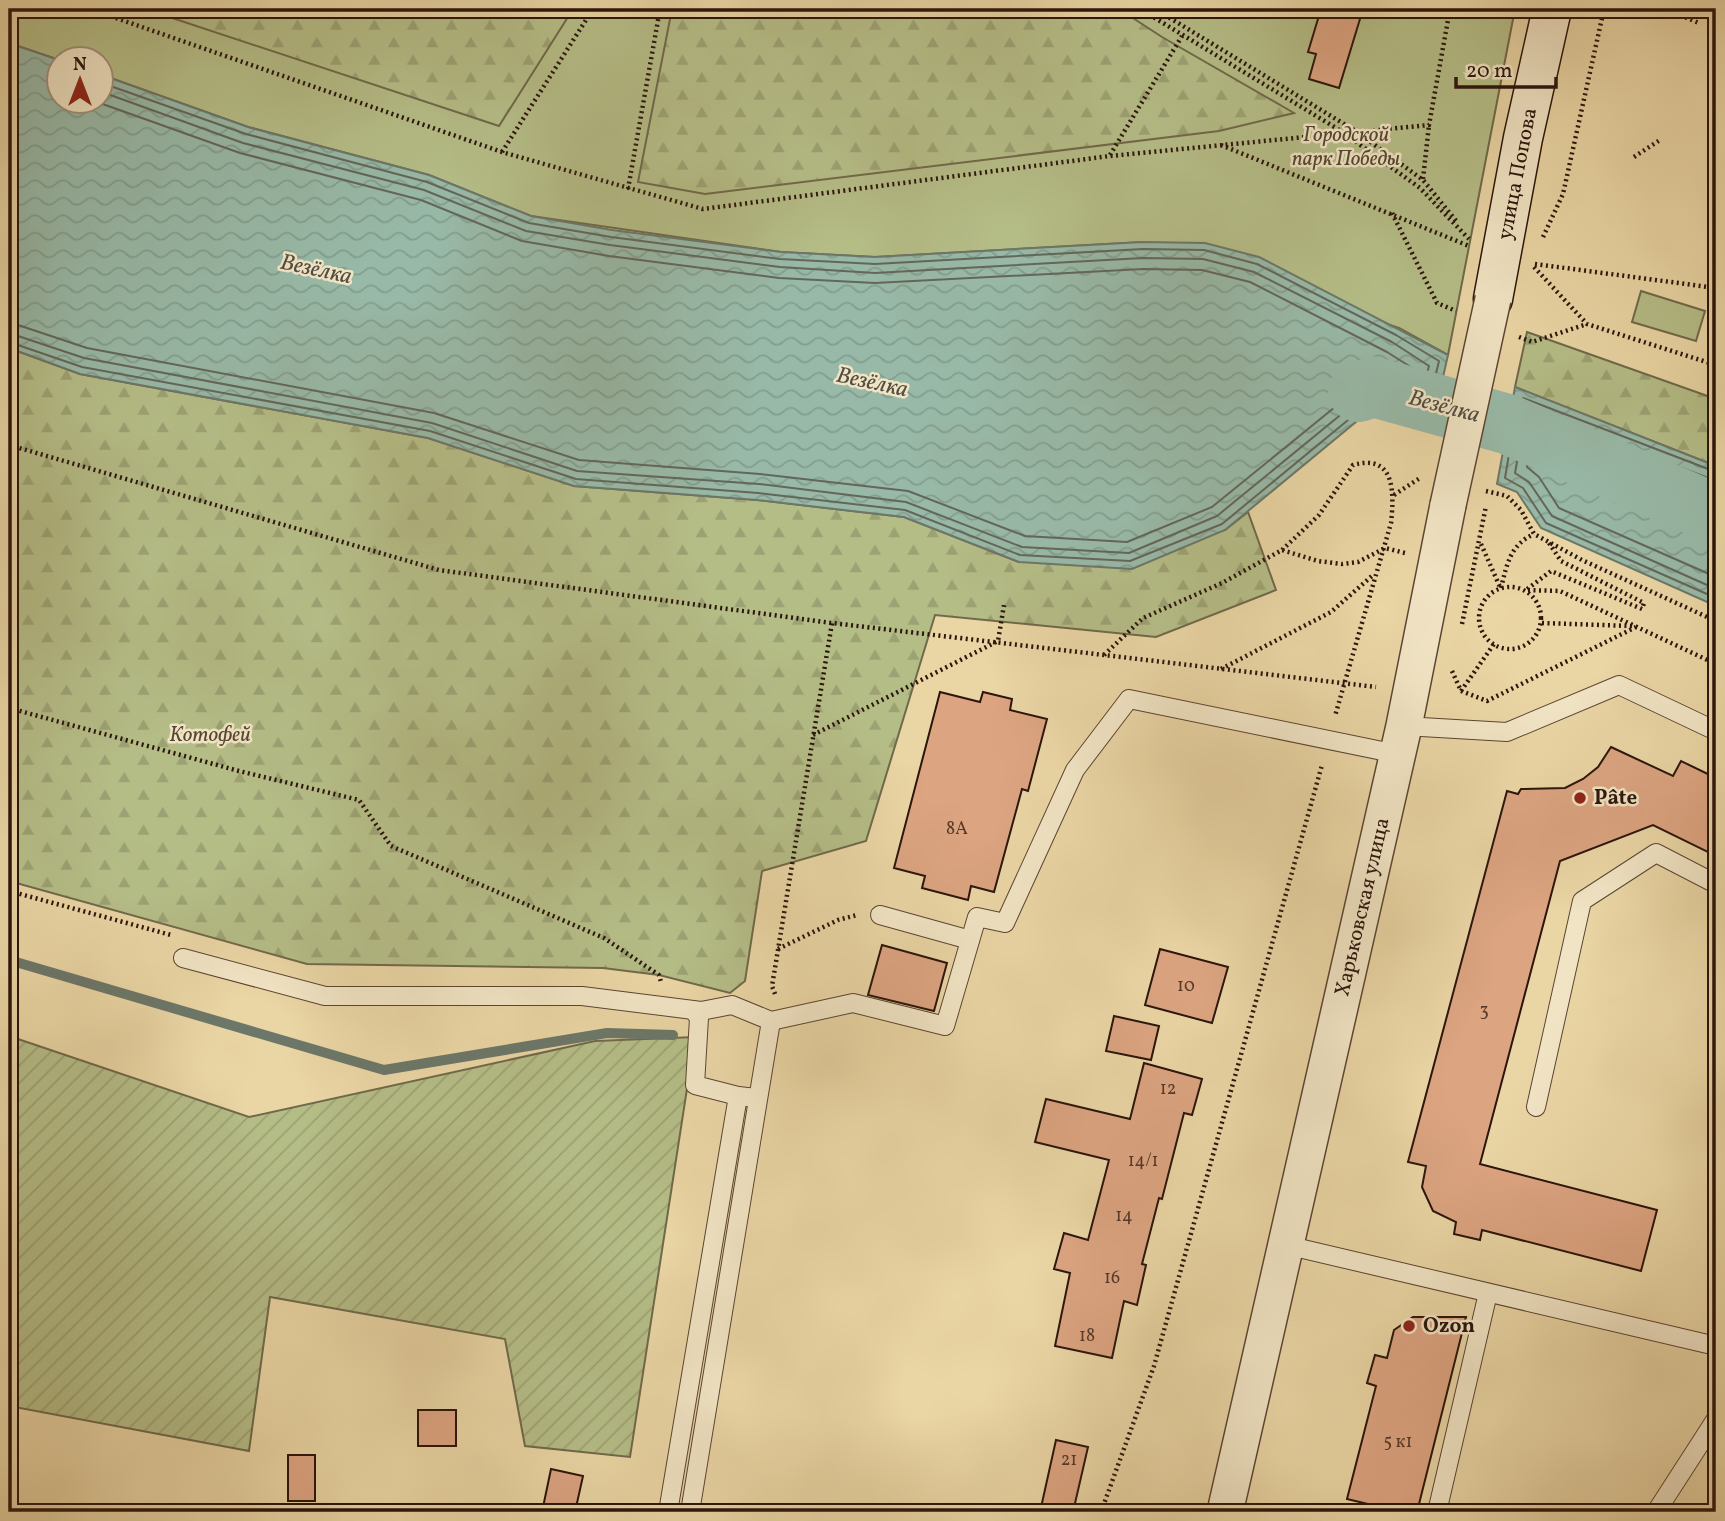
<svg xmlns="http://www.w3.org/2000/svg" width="1725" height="1521" font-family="Vollkorn,serif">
<defs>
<pattern id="forest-firs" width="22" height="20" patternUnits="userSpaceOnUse" patternTransform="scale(1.75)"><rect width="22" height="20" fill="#b5bd87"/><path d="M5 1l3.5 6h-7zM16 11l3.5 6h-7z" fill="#9ca273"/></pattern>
<pattern id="garden-furrows" width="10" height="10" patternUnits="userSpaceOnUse" patternTransform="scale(1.75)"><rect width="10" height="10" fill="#b5bd87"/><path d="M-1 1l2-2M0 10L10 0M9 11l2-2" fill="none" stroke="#9ca273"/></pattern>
<pattern id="water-waves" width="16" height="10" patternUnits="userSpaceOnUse" patternTransform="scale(1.75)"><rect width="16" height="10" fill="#98b9a7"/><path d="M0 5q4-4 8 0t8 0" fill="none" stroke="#839e8f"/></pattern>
</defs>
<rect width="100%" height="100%" fill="#ead5a4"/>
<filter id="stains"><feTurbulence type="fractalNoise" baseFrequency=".00286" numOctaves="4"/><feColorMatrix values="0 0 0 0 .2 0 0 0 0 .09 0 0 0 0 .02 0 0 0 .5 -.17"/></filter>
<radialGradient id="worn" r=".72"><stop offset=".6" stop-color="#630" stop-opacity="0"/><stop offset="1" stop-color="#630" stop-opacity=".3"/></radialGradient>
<g fill="#b5bd87" stroke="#70694a" stroke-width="2">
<polygon points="9,9 1515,9 1448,355 1399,328 1143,242 875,257 781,252 531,216 429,175 248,127 102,75 102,60 59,60 9,43"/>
<polygon points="1641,291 1705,311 1696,341 1632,322"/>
</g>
<g fill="url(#forest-firs)" stroke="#70694a" stroke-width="2">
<polygon points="145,9 573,9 499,126"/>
<polygon points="672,9 1119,9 1162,37 1294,113 1219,131 705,194 638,182"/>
<polygon points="1527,332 1716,399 1716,466 1515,387"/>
<polygon points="9,348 80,374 428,438 574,486 757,500 904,517 1019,562 1225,530 1248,512 1276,590 1156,637 935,615 866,841 762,871 745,981 730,993 659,975 603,968 307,964 9,881"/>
</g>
<polygon fill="url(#garden-furrows)" stroke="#70694a" stroke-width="2" points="9,1036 249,1117 595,1041 695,1037 630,1457 525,1446 505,1339 270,1297 249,1451 9,1406"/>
<g fill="url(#water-waves)" stroke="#6c7769" stroke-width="2">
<polygon points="9,43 59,60 60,102 102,102 102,75 248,127 429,175 531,216 612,230 781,252 875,257 1143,242 1205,243 1259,257 1448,355 1433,421 1392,413 1362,417 1225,530 1132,569 1019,562 904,517 757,500 574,486 428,438 80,374 9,348"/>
<polygon points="1515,387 1716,466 1716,606 1541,528 1517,492 1497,484"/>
</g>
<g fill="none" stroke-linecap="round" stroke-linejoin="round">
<g stroke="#62675a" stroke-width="2">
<polyline points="9,322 87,348 434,413 579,460 760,474 908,491 1025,536 1127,542 1212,507 1351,394 1389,387 1411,389 1417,371 1387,352 1250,282 1202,270 1143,269 875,283 779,278 609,256 522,241 421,200 240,153 97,102"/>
<polyline points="9,333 84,358 432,423 577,471 759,484 906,502 1022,547 1129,553 1217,516 1355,403 1392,397 1420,401 1429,366 1392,342 1254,272 1203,259 1143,258 875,273 780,267 610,245 526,231 424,190 243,143 102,92"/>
<polyline points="9,342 82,367 430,431 576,479 758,493 905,510 1020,555 1130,561 1222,524 1359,411 1392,406 1427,411 1439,361 1396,335 1257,264 1204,250 1143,249 875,264 780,259 611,237 529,223 427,182 246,134 102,83"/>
<polyline points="1716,472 1523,398 1514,425 1505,478 1523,488 1546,523 1716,598"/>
<polyline points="1716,481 1530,410 1526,412 1515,473 1529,482 1552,516 1716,589"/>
<polyline points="1716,492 1704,490 1538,424 1533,426 1527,467 1539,477 1559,508 1716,577"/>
</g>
<polyline stroke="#6c7769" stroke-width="10" points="9,960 384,1070 607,1033 673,1035"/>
<polyline stroke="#98b9a7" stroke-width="60" points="1358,392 1374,387 1507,424 1716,514"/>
</g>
<g fill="#dca481" stroke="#2b150c" stroke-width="2">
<polygon points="1321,9 1363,9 1339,88 1309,79 1316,54 1308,52"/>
<polygon points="940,692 980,702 983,692 1012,699 1010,710 1047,719 1028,791 1022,789 994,892 971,886 968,900 922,888 925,876 894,868"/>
<polygon points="1611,747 1673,776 1681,761 1716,778 1716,856 1653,825 1560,861 1480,1164 1657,1210 1641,1271 1482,1230 1480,1240 1454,1234 1456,1222 1433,1211 1422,1187 1426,1166 1408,1162 1507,791 1518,794 1521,789 1565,788 1583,779 1598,767"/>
<polygon points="882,945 947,963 934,1011 868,995"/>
<polygon points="1160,949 1228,967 1212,1023 1145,1005"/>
<polygon points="1114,1016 1159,1026 1151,1060 1106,1051"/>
<polygon points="1144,1063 1202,1079 1192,1115 1184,1113 1162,1199 1159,1198 1142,1264 1146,1265 1137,1305 1124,1301 1112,1358 1055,1346 1070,1273 1054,1269 1064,1233 1088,1240 1109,1160 1035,1142 1046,1099 1130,1119"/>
<polygon points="1413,1317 1466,1317 1417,1512 1401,1512 1347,1499 1376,1386 1367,1383 1375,1355 1387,1358 1394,1330"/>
<rect x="418" y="1410" width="38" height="36"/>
<polygon points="1056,1440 1088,1447 1073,1512 1040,1512"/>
<rect x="288" y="1455" width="27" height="46"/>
<polygon points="551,1469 583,1476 575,1512 542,1512"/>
</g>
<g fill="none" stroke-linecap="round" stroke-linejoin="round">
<g stroke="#5b4532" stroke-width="20">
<g id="service">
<polyline points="1404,726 1507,732 1619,685 1716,731"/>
<polyline points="880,915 970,940"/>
<polyline points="183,958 325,996 582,996 701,1011 732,1005 771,1021 690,1512"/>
<polyline points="694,1011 699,1018 695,1085 738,1096"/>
<polyline points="771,1021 853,1003 945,1026 977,917 1005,923 1075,770 1129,699 1397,754"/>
<polyline points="1536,1107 1582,901 1656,853 1716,884"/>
<polyline points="1286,1245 1716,1346"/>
<polyline points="668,1512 738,1096 757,1098"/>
<polyline points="1437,1512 1488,1293"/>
<polyline points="1656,1512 1716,1419"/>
</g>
</g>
<g stroke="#5b4532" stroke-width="38">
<polyline id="minor" points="1225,1512 1404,726 1448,505"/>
</g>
<g stroke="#2b150c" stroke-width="41">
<polyline id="secondary" points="1493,299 1523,138 1552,9"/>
</g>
<g stroke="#2b150c" stroke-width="4.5" stroke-dasharray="2 3.5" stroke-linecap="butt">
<polyline points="90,9 502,152 703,209 1110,156 1429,125 1450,9"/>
<polyline points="1140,9 1341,131 1420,188 1469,239"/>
<polyline points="1155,9 1354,130 1423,180 1457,222"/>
<polyline points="1665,9 1699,23"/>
<polyline points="1221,145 1469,246"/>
<polyline points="502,152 593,9"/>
<polyline points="1110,155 1182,36"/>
<polyline points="1634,157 1660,140"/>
<polyline points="1423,179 1429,125"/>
<polyline points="628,189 660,9"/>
<polyline points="1392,213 1437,303 1456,311"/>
<polyline points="1543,237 1563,194 1604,9"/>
<polyline points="1535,264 1716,288"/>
<polyline points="1534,267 1587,324 1716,365"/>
<polyline points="1519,337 1532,342 1587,324"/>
<polyline points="9,445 439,570 832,623 1376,687"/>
<polyline points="1486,491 1507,496 1521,510 1534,534 1582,560 1716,621"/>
<polyline points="1394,495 1420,478"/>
<polyline points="1549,543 1561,561 1644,603 1642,609 1551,571 1526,590 1560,591 1716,664"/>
<polyline points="1481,544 1500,587"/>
<path d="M1282,550l37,-35 34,-50c43,-12 41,29 38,58l-56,193"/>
<circle cx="1510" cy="618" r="31"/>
<path d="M1501,588c6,-24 9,-43 33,-54"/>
<polyline points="1542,623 1632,626"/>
<polyline points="1462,624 1486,506"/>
<polyline points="1104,655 1143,618 1222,583 1282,550 1318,561 1342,564 1358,562 1385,548 1405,553"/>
<polyline points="1221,669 1331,612 1373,575"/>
<polyline points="1452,671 1461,691 1494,644"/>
<polyline points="1461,691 1487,701 1636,627"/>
<polyline points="9,708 239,771 359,800 391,846 604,938 659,975 661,982"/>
<polyline points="813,735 998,641 1004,605"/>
<polyline points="9,891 171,935"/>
<polyline points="778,949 838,920 857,915"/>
<polyline points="775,994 772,986 832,623"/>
<polyline points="1101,1512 1154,1366 1322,765"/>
</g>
<use href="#service" stroke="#f1e4c4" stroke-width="18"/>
<use href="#minor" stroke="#f1e4c4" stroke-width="35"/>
<use href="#secondary" stroke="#f1e4c4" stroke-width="38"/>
<g stroke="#5b4532" stroke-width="38" stroke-linecap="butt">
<polyline id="minor-bridge" points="1448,505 1493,299"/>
</g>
<use href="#minor-bridge" stroke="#f1e4c4" stroke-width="35"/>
</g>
<g fill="#8f2418" stroke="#f1e4c4" stroke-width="2.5">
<circle cx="1580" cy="798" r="7"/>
<circle cx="1409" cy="1326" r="7"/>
</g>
<g text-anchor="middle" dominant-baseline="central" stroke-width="5" stroke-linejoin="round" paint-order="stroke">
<g font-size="18" fill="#573929">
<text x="957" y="829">8А</text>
<text x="1186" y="986">10</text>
<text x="1484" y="1011">3</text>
<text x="1168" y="1089">12</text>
<text x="1143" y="1161">14/1</text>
<text x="1124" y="1216">14</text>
<text x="1112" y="1278">16</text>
<text x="1087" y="1336">18</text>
<text x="1398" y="1442">5 к1</text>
<text x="1069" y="1460">21</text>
</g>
<g font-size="21" font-style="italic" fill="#544731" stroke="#f1e4c4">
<text x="1346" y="135">Городской<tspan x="1346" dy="24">парк Победы</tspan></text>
<text x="210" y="735">Котофей</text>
</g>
<g font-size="21" fill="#2b150c" stroke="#f1e4c4">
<text transform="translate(1518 174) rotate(-79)">улица Попова</text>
<text transform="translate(1363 907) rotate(-77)">Харьковская улица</text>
</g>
<g font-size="21" font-weight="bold" fill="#2b150c" stroke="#f1e4c4" text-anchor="start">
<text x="1594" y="798">Pâte</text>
<text x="1423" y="1326">Ozon</text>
</g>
<g font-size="23" font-style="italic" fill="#514e42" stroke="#f1e4c4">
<text transform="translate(316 270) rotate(12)">Везёлка</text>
<text transform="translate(872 383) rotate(12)">Везёлка</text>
<text transform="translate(1444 407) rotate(15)">Везёлка</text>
</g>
</g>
<rect width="1725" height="1521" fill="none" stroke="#ead5a4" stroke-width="35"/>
<rect x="10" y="10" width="1704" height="1500" fill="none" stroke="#2b150c" stroke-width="3.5"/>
<rect x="18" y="18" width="1690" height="1486" fill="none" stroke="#2b150c" stroke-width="2"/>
<g transform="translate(80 80)"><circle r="33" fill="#f1e4c4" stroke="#a2917a" stroke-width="2"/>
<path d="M0-5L12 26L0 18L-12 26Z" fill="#8f2418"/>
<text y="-10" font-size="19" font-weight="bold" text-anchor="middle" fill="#2b150c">N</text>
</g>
<path d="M1456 77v10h100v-10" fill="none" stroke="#2b150c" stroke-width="3.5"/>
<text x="1466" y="77" font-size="21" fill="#2b150c" stroke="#f1e4c4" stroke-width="5" paint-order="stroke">20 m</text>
<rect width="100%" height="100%" filter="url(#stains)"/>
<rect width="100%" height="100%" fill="url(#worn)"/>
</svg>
